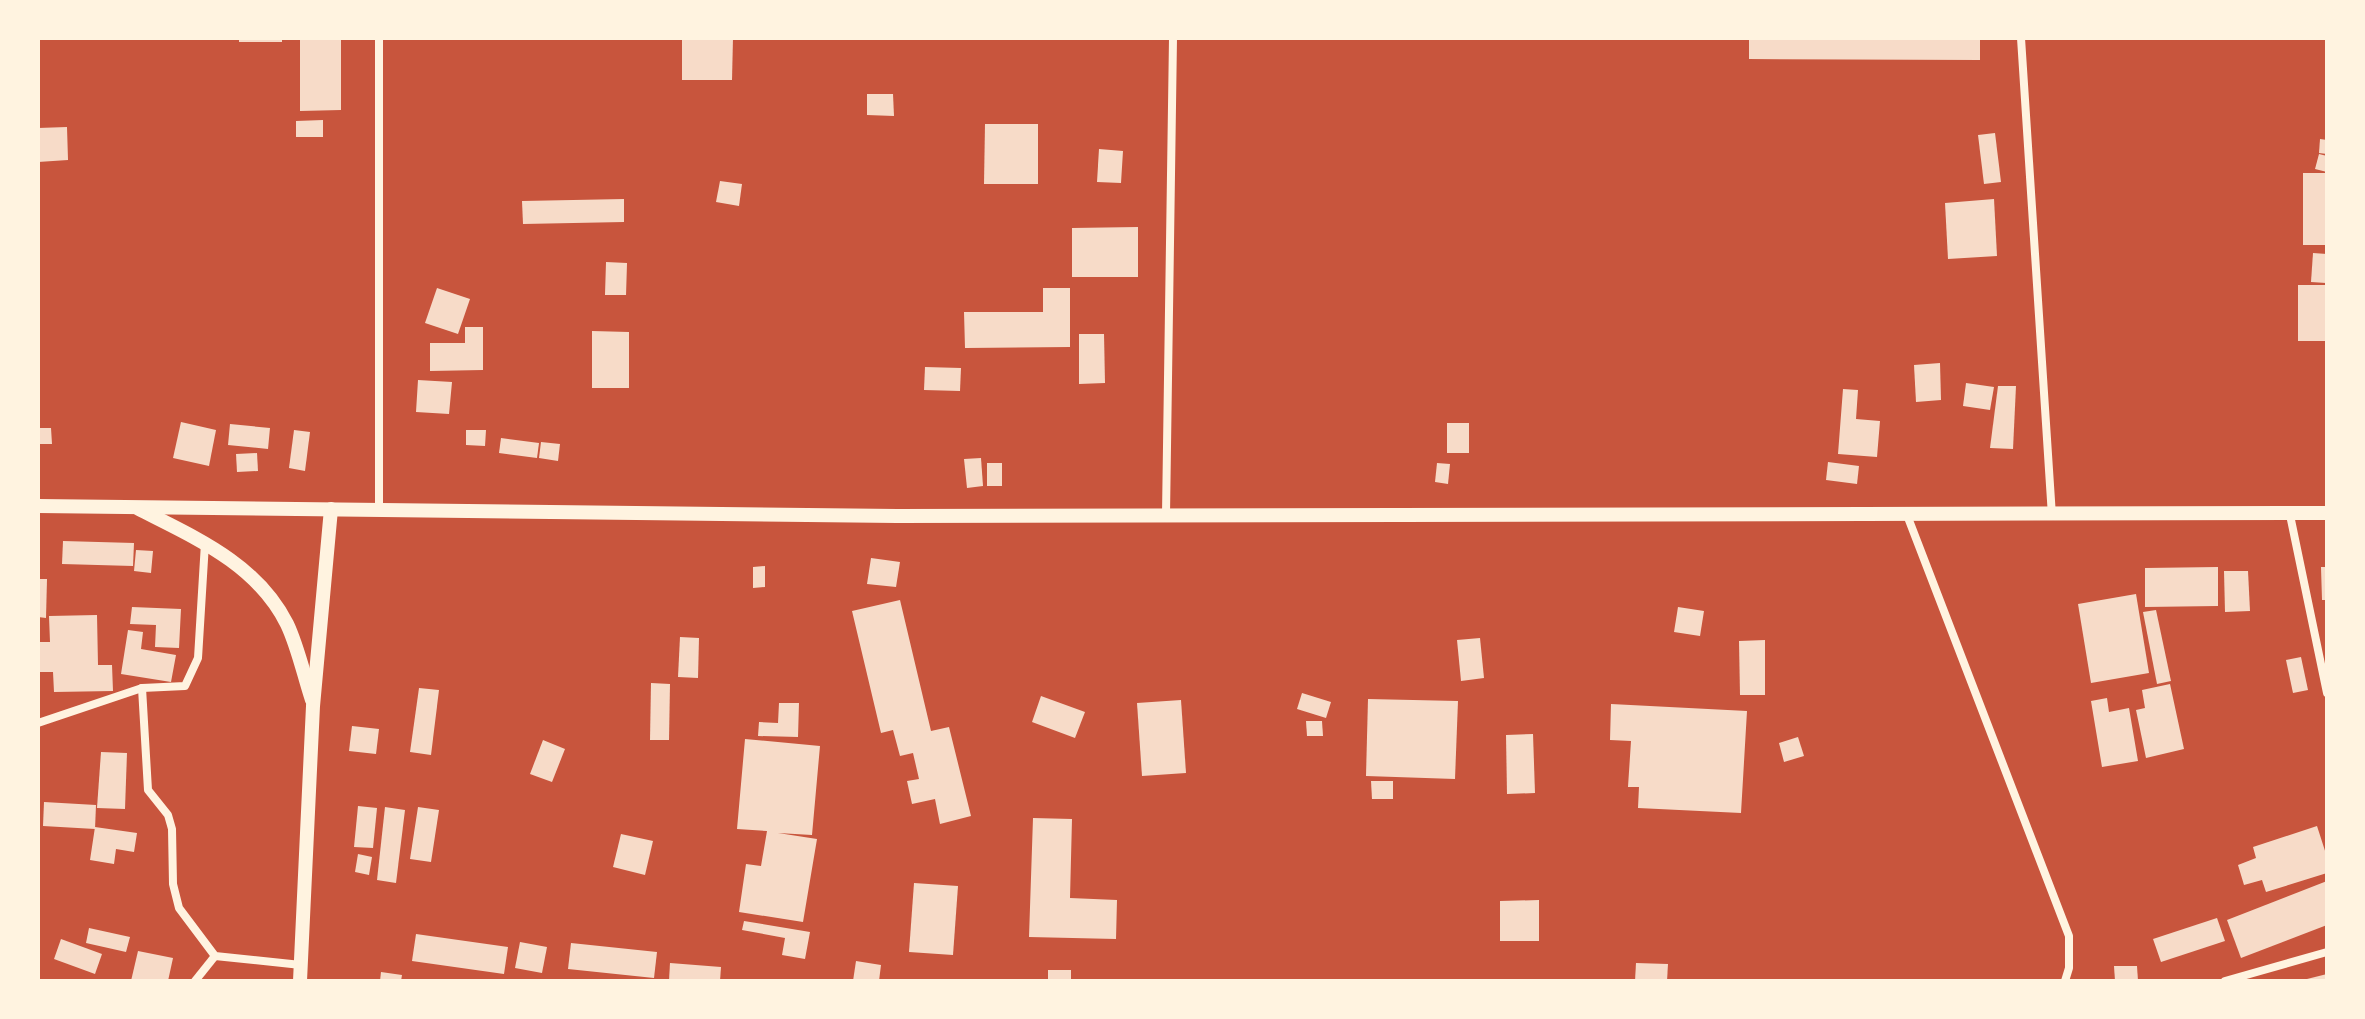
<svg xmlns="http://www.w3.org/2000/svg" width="2365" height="1019" font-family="Helvetica,sans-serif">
<rect width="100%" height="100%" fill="#c8553d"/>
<g fill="#f7dbc8">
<rect x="239" y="38" width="43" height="4"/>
<polygon points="300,38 341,38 341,110 300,111"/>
<polygon points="682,38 733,38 732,80 682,80"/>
<polygon points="1749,38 1980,38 1980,60 1749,59"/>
<polygon points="867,94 893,94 894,116 867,115"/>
<polygon points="323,120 323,137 296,137 296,121"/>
<polygon points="985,124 1038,124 1038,184 984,184"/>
<polygon points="67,127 68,160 38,162 38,128"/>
<polygon points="1995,133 2001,182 1984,184 1978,135"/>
<polygon points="2320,139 2327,140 2327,154 2319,153"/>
<polygon points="1099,149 1123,151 1121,183 1097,182"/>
<polygon points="2319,154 2327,156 2327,172 2315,169"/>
<rect x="2303" y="173" width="24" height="72"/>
<polygon points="720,181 742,184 739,206 716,202"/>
<polygon points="624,199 624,222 523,224 522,201"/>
<polygon points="1994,199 1997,256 1948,259 1945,203"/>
<polygon points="1138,227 1138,277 1072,277 1072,228"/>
<polygon points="2313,253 2327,254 2326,283 2311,282"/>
<polygon points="606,262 627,263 626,295 605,295"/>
<rect x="2298" y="285" width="29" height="56"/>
<polygon points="437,288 470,299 458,334 425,323"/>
<polygon points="1043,288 1070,288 1070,347 965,348 964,312 1043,312"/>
<polygon points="465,327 483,327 483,370 430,371 430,343 465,343"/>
<polygon points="592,331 629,332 629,388 592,388"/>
<polygon points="1079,334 1104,334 1105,383 1079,384"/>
<polygon points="1940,363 1941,400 1916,402 1914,365"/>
<polygon points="925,367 961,368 960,391 924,390"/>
<polygon points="418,380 452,382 449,414 416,412"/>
<polygon points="1966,383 1994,387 1990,410 1963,406"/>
<polygon points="1998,386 2016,386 2013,449 1990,448"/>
<polygon points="1843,389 1858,390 1856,419 1880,421 1877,457 1838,454"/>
<polygon points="181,422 216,430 209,466 173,458"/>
<rect x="1447" y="423" width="22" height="30"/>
<polygon points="230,424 270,428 268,449 228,445"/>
<polygon points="38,428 51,428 52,444 38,444"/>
<polygon points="294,430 310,432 305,471 289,468"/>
<polygon points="466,430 486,430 485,446 466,445"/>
<polygon points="501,438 539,443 537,458 499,453"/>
<polygon points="541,442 560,444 558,461 539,458"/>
<polygon points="257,453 258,471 237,472 236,454"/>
<polygon points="981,458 983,486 967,488 964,459"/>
<polygon points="1828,462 1859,466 1857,484 1826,480"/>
<rect x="987" y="463" width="15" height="23"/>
<polygon points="1437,463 1450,464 1448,484 1435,482"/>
<polygon points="63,541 134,543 133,566 62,564"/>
<polygon points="136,550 153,551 151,573 134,571"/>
<polygon points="871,558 900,562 896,587 867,584"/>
<polygon points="765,566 765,587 753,588 753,567"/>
<polygon points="2218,567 2218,606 2145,607 2145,568"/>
<polygon points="2321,567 2327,567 2327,600 2322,600"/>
<polygon points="2224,571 2248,571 2250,611 2225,612"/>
<polygon points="38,579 47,579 46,618 38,617"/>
<polygon points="2136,594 2149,673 2091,683 2078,604"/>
<polygon points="900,600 931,731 949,727 971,816 940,824 935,799 912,804 907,781 919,779 913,753 900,756 893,730 881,733 852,611"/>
<polygon points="132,607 181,609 179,648 155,647 156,625 130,624"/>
<polygon points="1678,607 1704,611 1700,636 1674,632"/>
<polygon points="2156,610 2171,681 2157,684 2143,612"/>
<polygon points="97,615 98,665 112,665 113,691 54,692 53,672 38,672 38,642 50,642 49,616"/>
<polygon points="128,630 143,632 141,649 176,655 171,682 121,674"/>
<polygon points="680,637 699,638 698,678 678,677"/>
<polygon points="1480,638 1484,678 1461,681 1457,640"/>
<polygon points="1765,640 1765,695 1740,695 1739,641"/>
<polygon points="2301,657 2308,690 2293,693 2286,660"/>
<polygon points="651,683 670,684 669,740 650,740"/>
<polygon points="2170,684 2184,749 2146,758 2136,710 2145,708 2142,690"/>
<polygon points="419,688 439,690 431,755 410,752"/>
<polygon points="1302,693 1331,702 1326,718 1297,709"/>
<polygon points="1041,696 1085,712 1075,738 1032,722"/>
<polygon points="2107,698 2109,712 2129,708 2138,761 2102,767 2091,701"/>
<polygon points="1368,699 1458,701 1455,779 1366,776"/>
<polygon points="1181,700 1186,773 1142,776 1137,703"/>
<polygon points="779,703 799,703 798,737 758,736 759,722 778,723"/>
<polygon points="1611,704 1747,711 1741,813 1638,808 1639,787 1628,787 1631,741 1610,740"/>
<polygon points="1306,721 1322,721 1323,736 1307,736"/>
<polygon points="352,726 379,729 376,754 349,751"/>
<polygon points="1533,734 1535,793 1507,794 1506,735"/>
<polygon points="1798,737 1804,756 1784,762 1779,743"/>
<polygon points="745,739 820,746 812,835 778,833 817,839 803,922 739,912 746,864 761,866 767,831 737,829"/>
<polygon points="543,740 565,749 552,782 530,774"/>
<polygon points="101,752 127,753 125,809 97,808"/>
<polygon points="1371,781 1393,781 1393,799 1372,799"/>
<polygon points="44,802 96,805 95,829 43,826"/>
<polygon points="358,806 377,808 373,848 354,847"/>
<polygon points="385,807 405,810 396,883 377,880"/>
<polygon points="418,807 439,810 431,862 410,859"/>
<polygon points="1033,818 1072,819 1070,898 1117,900 1116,939 1029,937"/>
<polygon points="2317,826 2327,857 2327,873 2266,892 2262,880 2244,885 2238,865 2256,858 2253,847"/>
<polygon points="95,827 137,833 134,852 116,849 114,864 90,860"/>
<polygon points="621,834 653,841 645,875 613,867"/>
<polygon points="358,854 372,857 369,875 355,872"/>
<polygon points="2327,881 2327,925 2241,958 2227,920"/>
<polygon points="914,883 958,886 953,955 909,952"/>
<polygon points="1539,900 1539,941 1500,941 1500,901"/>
<polygon points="2217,918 2225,941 2161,962 2153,939"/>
<polygon points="744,921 810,932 805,959 782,955 785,938 742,930"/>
<polygon points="89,928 130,937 126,952 86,943"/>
<polygon points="416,934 508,947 504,974 412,961"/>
<polygon points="61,939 102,954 95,974 54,959"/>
<polygon points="520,942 547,947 542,973 515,968"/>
<polygon points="571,943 657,952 654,978 568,969"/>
<polygon points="138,951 173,958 168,981 131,981"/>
<polygon points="856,961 881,965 879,981 853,981"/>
<polygon points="670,963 721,967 720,981 669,981"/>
<polygon points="1636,963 1668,964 1667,981 1635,981"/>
<polygon points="2114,966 2137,966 2138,981 2115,981"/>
<rect x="1048" y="970" width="23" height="11"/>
<polygon points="381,972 402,975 401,981 380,981"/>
<polygon points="2327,974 2327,981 2303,981 2303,980"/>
</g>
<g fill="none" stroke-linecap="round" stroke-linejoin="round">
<g stroke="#fff3e0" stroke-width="8">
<polyline points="2021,38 2052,516"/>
<polyline points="379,509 379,38"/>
<polyline points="1166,515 1173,38"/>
<polyline points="1907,515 2069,936 2069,968 2065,981"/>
<polyline points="2290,515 2327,693"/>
<polyline points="142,688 148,790 168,815 172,829 173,884 179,908 215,956 301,965"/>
<polyline points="38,723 142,688 185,686 198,658 205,543"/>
<polyline points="195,981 215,956"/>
<polyline points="2225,981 2327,952"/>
</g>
<g stroke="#fff3e0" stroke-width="14">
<polyline points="38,506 897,516 2327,513"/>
<path d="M139,509c57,29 118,55 148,115 11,23 17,52 25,76"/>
<polyline points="300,981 313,706 331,509"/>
</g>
</g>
<rect width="2365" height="1019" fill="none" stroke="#fff3e0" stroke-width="80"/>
</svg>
